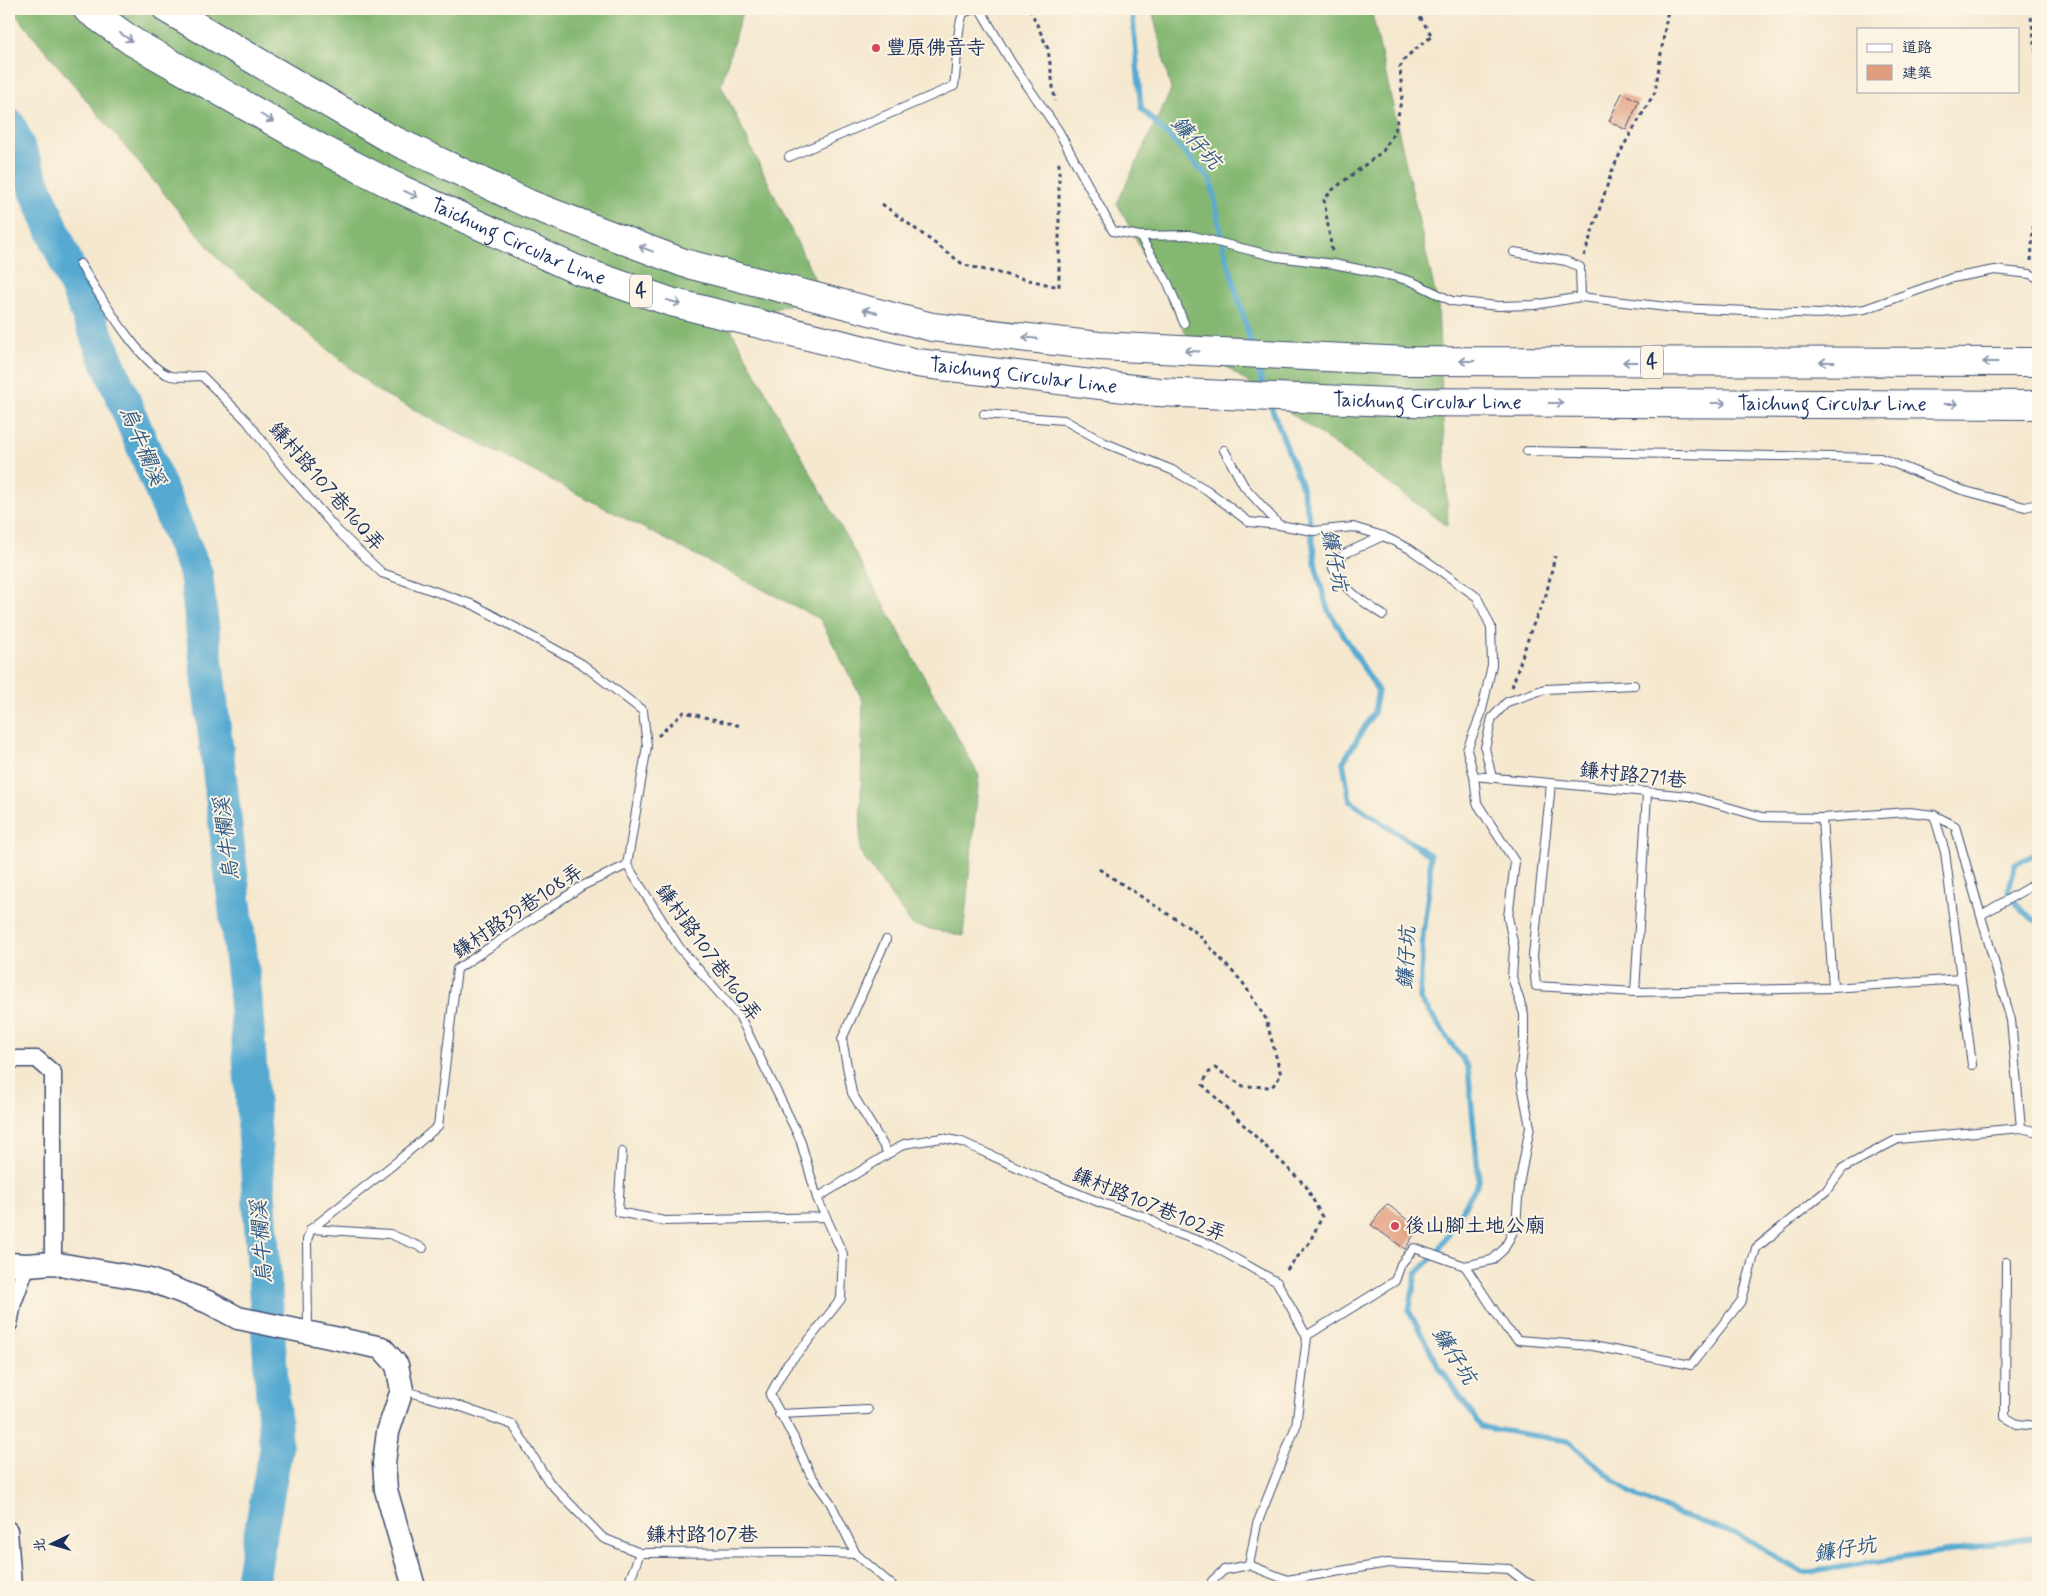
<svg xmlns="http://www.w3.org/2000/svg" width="2047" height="1596" font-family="Mynerve,'LXGW WenKai TC',sans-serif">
<rect width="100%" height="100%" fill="#fcf5e5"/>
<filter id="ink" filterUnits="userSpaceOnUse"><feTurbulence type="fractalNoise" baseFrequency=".02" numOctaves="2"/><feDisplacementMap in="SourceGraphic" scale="10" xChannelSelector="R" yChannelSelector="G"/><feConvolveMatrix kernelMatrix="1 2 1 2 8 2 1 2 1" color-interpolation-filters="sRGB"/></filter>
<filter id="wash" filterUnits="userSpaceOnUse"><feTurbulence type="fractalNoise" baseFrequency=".0096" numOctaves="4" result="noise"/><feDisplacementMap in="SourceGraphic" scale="20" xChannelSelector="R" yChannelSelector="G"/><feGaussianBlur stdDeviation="1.12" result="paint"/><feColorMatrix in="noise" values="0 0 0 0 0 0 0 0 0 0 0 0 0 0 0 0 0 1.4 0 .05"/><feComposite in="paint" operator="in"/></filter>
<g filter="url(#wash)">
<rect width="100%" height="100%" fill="#f5e8cf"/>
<g fill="#84b872" stroke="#507468">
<polygon points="11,9 743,9 721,85 822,294 728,324 979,776 963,936 912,925 860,852 863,701 820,619 378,391 220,261"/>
<polygon points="1152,9 1371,9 1438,306 1448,526 1190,341 1117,203 1171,90"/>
</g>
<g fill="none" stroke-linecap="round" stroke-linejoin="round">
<g stroke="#56aad2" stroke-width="5.5">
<polyline points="1132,9 1141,108 1211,180 1224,249 1252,346"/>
<polyline points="1256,362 1264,389"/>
<polyline points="1270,404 1301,484 1309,516 1316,568 1327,608 1378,691 1374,712 1343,762 1350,801 1430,855 1430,880 1423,932 1420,999 1468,1067 1479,1181 1438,1252 1416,1274 1409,1311 1438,1365 1481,1427 1568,1441 1631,1494 1678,1514 1737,1534 1804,1573 2038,1537"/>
<polyline points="2038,659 2038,673"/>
<polyline points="2038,852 2015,865 2008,892 2022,911 2038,922"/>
</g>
<polyline stroke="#56aad2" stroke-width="34" points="9,125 196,574 245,992 276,1447 251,1587"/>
</g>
<g id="blocks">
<g fill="#e29d7f">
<polygon points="1622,93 1639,101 1626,130 1609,121"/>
<polygon points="1387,1204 1418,1228 1405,1249 1371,1225"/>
</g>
</g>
</g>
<g filter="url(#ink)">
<use href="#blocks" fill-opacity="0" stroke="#3c4b6f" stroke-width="1"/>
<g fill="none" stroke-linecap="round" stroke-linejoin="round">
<g stroke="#3c4b6f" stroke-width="10">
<g id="lane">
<polyline points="980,9 1011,62 1058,130 1113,231 1140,236 1168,283 1184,323"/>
<path d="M789,157l165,-71c4,-24 1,-49 9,-73l10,-4"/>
<polyline points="1140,236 1189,235 1277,257 1334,264 1393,276 1413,282 1452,301 1498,306 1534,305 1581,297 1675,308 1819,314 1865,309 1952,278 1995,270 2030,274 2038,278"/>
<polyline points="1514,252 1566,261 1580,267 1581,297"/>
<path d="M80,264c17,26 62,105 91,112 9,2 21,0 31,0l45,45 36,47 54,62 45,43 92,32 108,59 61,47 4,35 -20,119 52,82 61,70 60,122 17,59 26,56 -2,45 -36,46 -19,21 -16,29 24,43 16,36 20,28 26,52"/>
<polyline points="984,414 1064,420 1105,443 1172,470 1207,490 1249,522 1279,525"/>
<polyline points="1224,450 1244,486 1279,525 1313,531 1353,527 1383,536 1410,549 1477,597 1491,627 1492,665 1481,714 1467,750 1474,776 1689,796 1762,817 1822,818 1909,812 1934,815 1955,826 2011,1020 2021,1128 2038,1132"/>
<polyline points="1527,451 1880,458 1962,490 2025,507 2038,504"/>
<path d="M1383,615c-20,-13 -40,-26 -50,-47l11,-14 39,-18"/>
<polyline points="1492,778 1485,748 1492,718 1507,702 1545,689 1634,685"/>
<polyline points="1551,784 1533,956 1536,986 1635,992 1833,988 1961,979"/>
<polyline points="1934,815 1945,852 1972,1065"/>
<polyline points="1822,818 1833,988"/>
<polyline points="1981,915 2038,882"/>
<polyline points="886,940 842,1039 852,1093 888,1153"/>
<polyline points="1635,992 1647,794"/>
<polyline points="622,1152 618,1212 665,1221 826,1217"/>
<polyline points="817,1198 904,1144 942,1138 962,1142 1045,1180 1101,1203 1146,1217 1167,1230 1211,1245 1277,1282 1307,1337 1296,1426 1257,1524 1249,1565"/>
<polyline points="311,1229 390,1234 423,1248"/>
<polyline points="2006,1262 2005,1417 2017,1424 2038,1426"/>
<polyline points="1465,1266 1506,1328 1518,1340 1593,1346 1691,1365 1742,1300 1756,1248 1826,1191 1843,1168 1898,1139 2021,1128"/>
<polyline points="308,1331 307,1240 311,1229 394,1164 438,1126 457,969 582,886 627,865"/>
<polyline points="1306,1336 1395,1281 1401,1264 1414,1248 1465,1266 1492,1260 1504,1249 1516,1226 1519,1185 1530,1127 1520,1075 1524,1041 1524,1014 1512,977 1514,947 1508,917 1515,862 1477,803 1474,776"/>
<polyline points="405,1391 453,1404 513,1425 549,1482 603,1538 640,1553 800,1552 856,1554 894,1587"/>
<polyline points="779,1414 868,1410"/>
<polyline points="627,1587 640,1553"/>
<polyline points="1211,1587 1212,1581 1224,1570 1249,1565 1287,1580 1388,1563 1509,1569 1524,1581 1536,1587"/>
</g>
</g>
<g stroke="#3c4b6f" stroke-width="19">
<g id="street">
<polyline points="9,1059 37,1059 53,1073 53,1263"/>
<polyline points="9,1324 13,1303 27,1265"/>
<polyline points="9,1530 13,1587"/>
</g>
</g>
<g stroke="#3c4b6f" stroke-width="25">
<polyline id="secondary" points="9,1264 27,1265 53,1263 150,1280 208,1302 238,1318 382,1348 397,1365 402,1390 388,1432 384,1463 386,1490 414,1587"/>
</g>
<g stroke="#3c4b6f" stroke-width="30">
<g id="highway">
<path id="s1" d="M87,9l46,33 185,105 82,42 175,80 96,33 246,61 241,29 233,10 647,3"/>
<polyline points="167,9 385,136 529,204 684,263 932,327 1099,346 1406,361 2038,362"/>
</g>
</g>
<g stroke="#3c4b6f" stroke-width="3" stroke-dasharray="4 4" stroke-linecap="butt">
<polyline points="1030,9 1048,49 1055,101"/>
<polyline points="2030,9 2038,68"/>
<polyline points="882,204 964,265 1059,287 1059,160"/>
<polyline points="1332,251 1324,200 1331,191 1383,151 1395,131 1402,96 1400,67 1406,57 1432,36 1415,9"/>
<polyline points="1584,256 1612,171 1624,145 1655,92 1668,9"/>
<polyline points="2031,261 2038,158"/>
<polyline points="1512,687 1531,630 1546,595 1555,556"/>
<polyline points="658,736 684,712 741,726"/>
<polyline points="1099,869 1197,933 1243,983 1266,1019 1281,1075 1272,1087 1243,1086 1215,1068 1207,1074 1203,1085 1306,1186 1322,1217 1309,1243 1285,1272"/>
</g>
<use href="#lane" stroke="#fff" stroke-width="8"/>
<use href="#street" stroke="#fff" stroke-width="16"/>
<use href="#secondary" stroke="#fff" stroke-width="22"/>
<use href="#highway" stroke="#fff" stroke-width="28"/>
</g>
<defs><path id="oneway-shaft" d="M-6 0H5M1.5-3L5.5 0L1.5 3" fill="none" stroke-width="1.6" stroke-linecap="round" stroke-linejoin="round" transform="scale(1.25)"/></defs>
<g stroke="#8d97ae">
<use href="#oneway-shaft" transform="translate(126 37) rotate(35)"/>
<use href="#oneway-shaft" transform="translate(267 118) rotate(30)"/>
<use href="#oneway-shaft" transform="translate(411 194) rotate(24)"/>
<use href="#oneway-shaft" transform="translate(646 249) rotate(-159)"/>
<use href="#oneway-shaft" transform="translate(674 302) rotate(16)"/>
<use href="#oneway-shaft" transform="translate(870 311) rotate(-165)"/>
<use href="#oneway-shaft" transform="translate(1030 338) rotate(-174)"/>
<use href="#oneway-shaft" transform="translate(1192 351) rotate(-177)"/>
<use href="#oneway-shaft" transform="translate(1467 361) rotate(-180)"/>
<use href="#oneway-shaft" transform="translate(1630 362) rotate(-180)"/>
<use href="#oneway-shaft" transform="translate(1827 362) rotate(-180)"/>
<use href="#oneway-shaft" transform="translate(1990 362) rotate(-180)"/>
<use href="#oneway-shaft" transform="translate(1556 403)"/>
<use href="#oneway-shaft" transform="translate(1719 403)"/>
<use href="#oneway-shaft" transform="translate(1951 404)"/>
</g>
</g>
<g fill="#d1495b" stroke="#fcf5e5" stroke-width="2">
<circle cx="876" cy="48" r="5"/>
<circle cx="1395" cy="1226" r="5"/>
</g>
<g text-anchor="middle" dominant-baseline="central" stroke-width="4" stroke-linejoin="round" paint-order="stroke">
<g fill="#fcf5e5" stroke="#5e6a86" stroke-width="1">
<rect x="630" y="274.5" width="22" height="33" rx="4"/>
<rect x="1641" y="345.5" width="22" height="33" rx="4"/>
</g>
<g font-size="19" font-weight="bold" fill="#1b2f5e">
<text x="641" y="291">4</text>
<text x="1652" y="362">4</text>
</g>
<g font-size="20" fill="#1b2f5e" stroke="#fcf5e5" text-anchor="start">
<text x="886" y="48">豐原佛音寺</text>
<text x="1405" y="1226">後山腳土地公廟</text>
</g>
<g font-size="20" fill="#1b2f5e" stroke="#fcf5e5">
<text stroke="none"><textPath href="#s1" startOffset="491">Taichung Circular Line</textPath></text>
<text stroke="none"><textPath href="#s1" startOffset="1016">Taichung Circular Line</textPath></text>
<text stroke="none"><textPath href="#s1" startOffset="1421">Taichung Circular Line</textPath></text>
<text stroke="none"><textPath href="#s1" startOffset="1826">Taichung Circular Line</textPath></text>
<text transform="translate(326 487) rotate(49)">鎌村路107巷160弄</text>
<text transform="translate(1633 776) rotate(6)">鎌村路271巷</text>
<text transform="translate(518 912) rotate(-34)">鎌村路39巷108弄</text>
<text transform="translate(708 953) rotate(54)">鎌村路107巷160弄</text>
<text transform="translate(1149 1205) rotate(22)">鎌村路107巷102弄</text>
<text x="702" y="1535">鎌村路107巷</text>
</g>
<g font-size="21" font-style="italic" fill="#305a87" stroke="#fcf5e5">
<text transform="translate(1196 143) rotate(48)">鐮仔坑</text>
<text transform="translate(142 446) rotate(67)">烏牛欄溪</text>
<text transform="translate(1334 560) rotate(79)">鐮仔坑</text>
<text transform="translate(227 839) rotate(-97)">烏牛欄溪</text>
<text transform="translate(1407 958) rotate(-87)">鐮仔坑</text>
<text transform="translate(262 1242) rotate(-94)">烏牛欄溪</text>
<text transform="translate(1454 1356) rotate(58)">鐮仔坑</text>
<text transform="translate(1845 1550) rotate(-9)">鐮仔坑</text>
</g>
</g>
<rect width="2047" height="1596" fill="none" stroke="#fcf5e5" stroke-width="30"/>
<rect x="1857" y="28" width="162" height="65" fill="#fcf5e5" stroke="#a2a6af"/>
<rect x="1867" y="44" width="25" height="8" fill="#ffffff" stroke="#a2a6af"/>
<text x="1902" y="52" font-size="15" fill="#1b2f5e">道路</text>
<rect x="1867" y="65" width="25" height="15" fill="#e29d7f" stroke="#a2a6af"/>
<text x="1902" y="78" font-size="15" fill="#1b2f5e">建築</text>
<g transform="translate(52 1544) rotate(265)" stroke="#fcf5e5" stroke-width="4" paint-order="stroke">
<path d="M0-4L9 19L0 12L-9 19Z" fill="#1b2f5e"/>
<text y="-8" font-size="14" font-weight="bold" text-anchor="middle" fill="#1b2f5e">北</text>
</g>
</svg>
